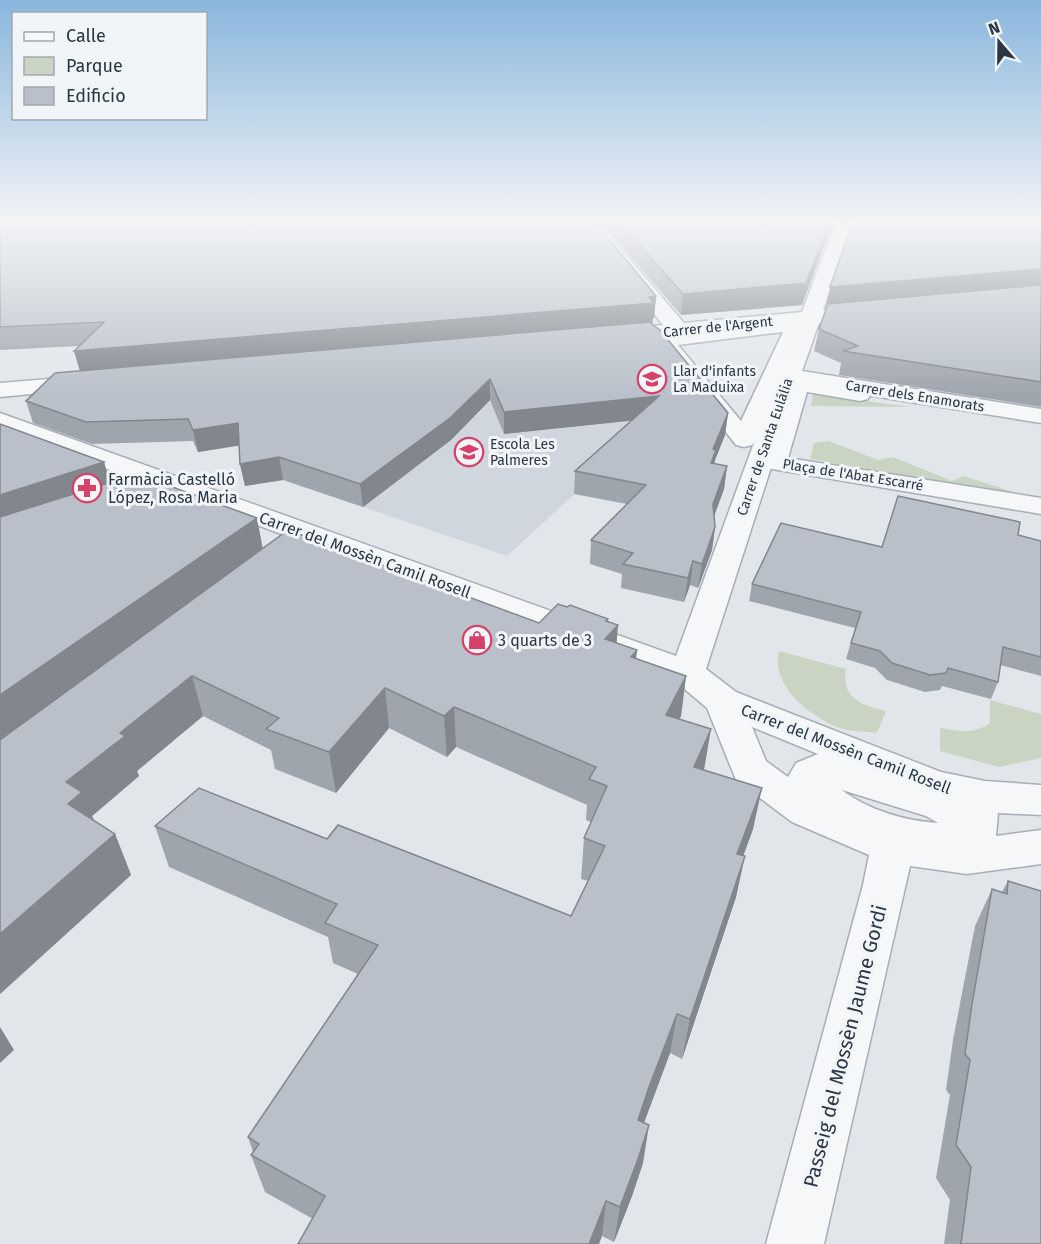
<svg xmlns="http://www.w3.org/2000/svg" width="1041" height="1244" font-family="'Fira Sans',sans-serif">
<rect width="100%" height="100%" fill="#e2e6eb"/>
<polygon fill="#d0d6dd" points="589,347 640,426 637,437 507,556 284,480 284,469"/>
<g fill="#c9d5c2">
<polygon points="813,394 910,407 811,406"/>
<polygon points="829,441 878,460 893,457 952,481 964,476 1032,498 810,459 814,443"/>
<path d="M779,651l67,18c-5,29 15,36 40,42l-9,22c-12,-2 -26,-1 -37,-5 -29,-11 -70,-42 -61,-77z"/>
<path d="M990,700l51,14v44l-42,9 -59,-16v-23c18,3 33,7 50,-5z"/>
</g>
<g fill="none" stroke-linecap="round" stroke-linejoin="round">
<g stroke="#a7aeb6" stroke-width="3">
<g id="pedestrian">
<path d="M796,319l7,2 3,4 -50,115 -4,5 -8,2 -8,-2 -76,-97 -10,-7 3,-4 7,-2zM783,332l-42,89 -63,-76z"/>
<polygon points="798,378 860,387 868,389 871,394 868,399 860,401 807,392 788,458 1041,498 1041,514 766,468 763,463 787,384 790,379"/>
<path d="M842,763l108,32c39,17 29,56 -11,58 -30,1 -127,-29 -135,-61 -1,-7 4,-15 7,-21zM842,790l84,26 12,7c-33,-2 -70,-13 -96,-33z"/>
</g>
</g>
<g stroke="#a7aeb6" stroke-width="3">
<g id="minor">
<path d="M580,221h17l87,102 118,-11 34,-91h17l-30,89 46,-4 7,2 3,4 -3,4 -7,2 -50,5 -17,48 239,38v14l-243,-39 -92,285 30,23 205,80 44,9 56,4v30l-43,-2 -2,23 45,-6v34l-74,10 -57,-8 -86,378h-58l97,-359 6,-30 -77,-33 -56,-42 -29,-72 -32,-27 -675,-252v-16l676,243 121,-331 -178,17 -8,-1 -3,-5 3,-5 52,-6zM752,727l66,27 -22,9 -8,14 -22,-16zM832,780l34,5 15,-5 61,23 15,12 -4,23 -59,-8 -71,-29 2,-18z"/>
<polygon points="86,376 94,378 98,383 94,388 0,397 0,383"/>
</g>
</g>
<use href="#pedestrian" fill="#f5f7f9" fill-rule="evenodd"/>
<use href="#minor" fill="#f5f7f9" fill-rule="evenodd"/>
</g>
<g fill="#9fa5ad">
<polygon points="0,221 656,296 654,318 653,318 652,324 728,413 725,435 715,460 714,464 727,466 724,489 714,516 715,527 712,550 698,588 690,585 684,602 621,588 622,574 590,564 591,540 627,504 574,494 575,471 632,420 504,434 490,400 451,440 363,507 283,480 245,486 240,464 239,445 198,452 193,441 92,444 33,423 26,401 80,371 74,351 79,346 0,350"/>
<polygon points="600,221 833,221 802,305 681,315"/>
<polygon points="1041,221 1041,407 839,375 841,363 814,351 819,329 826,308"/>
<polygon points="104,462 110,483 263,548 539,623 608,622 616,643 637,650 636,658 686,676 681,716 679,719 704,770 753,829 743,856 736,897 682,1059 670,1053 644,1123 643,1163 632,1196 614,1242 602,1236 313,1219 265,1192 251,1155 253,1152 248,1137 358,974 333,963 328,937 169,867 155,826 327,839 571,916 588,881 581,879 584,838 591,822 586,820 587,805 456,747 447,757 389,728 336,793 275,769 271,750 203,716 137,771 139,776 92,816 94,820 115,834 131,875 0,994"/>
<polygon points="1018,535 1041,541 1041,676 1000,665 998,682 991,699 942,686 940,690 925,692 887,680 875,668 846,659 855,628 749,601 752,584 882,547"/>
<polygon points="1008,881 1041,1244 944,1244 950,1200 936,1178 950,1095 946,1090 953,1040 975,926 992,889 1002,892"/>
</g>
<g fill="#82868d">
<polygon points="830,221 833,221 802,305 681,315 683,294"/>
<polygon points="1041,269 1041,289 826,308 830,287"/>
<polygon points="656,296 654,318 653,318 652,325 81,374 74,351"/>
<polygon points="490,379 490,400 451,440 363,507 360,484"/>
<polygon points="659,396 657,418 504,434 504,412"/>
<polygon points="728,413 725,435 715,460 713,472 708,486 713,449"/>
<polygon points="238,423 243,445 198,452 193,430"/>
<polygon points="279,457 283,480 245,486 240,464"/>
<polygon points="104,462 114,498 0,537 0,495"/>
<polygon points="727,466 724,489 710,527 713,504"/>
<polygon points="257,518 264,555 0,748 0,695"/>
<polygon points="715,527 712,550 698,588 702,564"/>
<polygon points="693,561 690,585 684,602 688,578"/>
<polygon points="608,619 607,637 618,625 615,665 603,679 606,621"/>
<polygon points="637,650 633,690 631,657"/>
<polygon points="192,676 203,716 137,771 139,776 92,816 99,833 68,804 66,782 120,733"/>
<polygon points="686,676 681,716 661,756 666,715"/>
<polygon points="385,688 389,728 336,793 329,752"/>
<polygon points="454,707 456,747 447,757 444,716"/>
<polygon points="711,729 704,770 694,767"/>
<polygon points="762,788 753,829 729,895 737,854"/>
<polygon points="115,834 131,875 0,994 0,934"/>
<polygon points="745,856 736,897 682,1059 690,1019"/>
<polygon points="677,1014 670,1053 643,1125 638,1120 649,1087"/>
<polygon points="0,1027 14,1050 0,1063"/>
<polygon points="649,1125 643,1163 632,1196 614,1242 620,1207"/>
<polygon points="606,1201 602,1236 599,1244 589,1244"/>
</g>
<g fill="#b9c0c9" stroke="#82868d" stroke-width="1.5">
<polygon points="0,221 594,221 656,296 649,297 654,303 74,351 104,322 0,327"/>
<polygon points="618,221 830,221 806,283 683,294"/>
<polygon points="853,221 1041,221 1041,269 830,287"/>
<polygon points="1041,285 1041,382 843,351 858,346 819,329 828,304"/>
<polygon points="649,322 660,330 728,413 713,449 716,450 711,463 727,466 713,504 715,527 702,564 693,561 688,578 623,564 633,553 591,540 646,485 575,471 659,396 504,412 490,379 450,418 360,484 279,457 240,464 238,423 193,430 188,419 86,422 26,401 55,373"/>
<polygon points="0,424 104,462 0,495"/>
<polygon points="137,474 257,518 0,695 0,517"/>
<polygon points="898,496 1020,522 1018,535 1041,541 1041,657 1003,647 998,682 948,668 946,673 930,675 892,663 880,651 851,643 861,612 752,584 781,523 882,547"/>
<polygon points="288,530 539,623 558,604 567,607 570,605 608,619 606,621 618,625 605,639 637,650 631,657 686,676 666,715 711,729 694,767 762,788 737,854 745,856 690,1019 677,1014 649,1087 638,1120 649,1125 638,1159 620,1207 606,1201 589,1244 298,1244 325,1196 251,1155 259,1144 248,1137 378,945 325,923 337,904 155,826 199,788 327,839 338,825 571,916 605,846 584,838 607,786 589,779 596,767 454,707 444,716 385,688 329,752 266,729 279,718 192,676 120,733 125,736 66,782 82,792 68,804 115,834 0,934 0,740"/>
<polygon points="1008,881 1041,891 1041,1244 961,1244 971,1167 956,1145 970,1060 965,1054 972,1004 992,889 1007,894"/>
</g>
<linearGradient id="sky" x2="0" y2="1"><stop stop-color="#89b6dd"/><stop offset="0.56" stop-color="#f2f4f6"/><stop offset="1" stop-color="#f2f4f6" stop-opacity="0"/></linearGradient>
<rect width="1041" height="396" fill="url(#sky)"/>
<defs>
<g id="school-ring" transform="scale(1.5)"><circle r="9.5" fill="#f2f5f8" stroke="#d64169" stroke-width="1.5"/><path d="M0-5L7-2L0 1L-7-2ZM-4 1L0 2.5L4 1V4Q0 6-4 4Z" fill="#d64169"/></g>
<g id="pharmacy-ring" transform="scale(1.5)"><circle r="9.5" fill="#f2f5f8" stroke="#d64169" stroke-width="1.5"/><path d="M-2-6h4v4h4v4h-4v4h-4v-4h-4v-4h4Z" fill="#d64169"/></g>
<g id="shop-ring" transform="scale(1.5)"><circle r="9.5" fill="#f2f5f8" stroke="#d64169" stroke-width="1.5"/><path d="M-5-2.5h2.3a2.7 3.5 0 0 1 5.4 0H5L5.5 6h-11ZM-1.5-2.5h3a1.5 2.3 0 0 0-3 0Z" fill="#d64169"/></g>
</defs>
<g fill-rule="evenodd">
<use href="#school-ring" x="652" y="379"/>
<use href="#school-ring" x="469" y="452"/>
<use href="#pharmacy-ring" x="87" y="488"/>
<use href="#shop-ring" x="477" y="640"/>
</g>
<g text-anchor="middle" dominant-baseline="central" stroke-width="6" stroke-linejoin="round" paint-order="stroke">
<g font-size="14" fill="#293644" stroke="#f2f5f8">
<text transform="translate(718 327) rotate(-6)">Carrer de l'Argent</text>
<text transform="translate(915 396) rotate(9)">Carrer dels Enamorats</text>
<text transform="translate(765 447) rotate(-71)">Carrer de Santa Eulália</text>
<text transform="translate(853 475) rotate(9)">Plaça de l'Abat Escarré</text>
</g>
<g font-size="14" fill="#293644" stroke="#f2f5f8" text-anchor="start">
<text x="673" y="371">Llar d'infants<tspan x="673" dy="16">La Maduixa</tspan></text>
<text x="490" y="444">Escola Les<tspan x="490" dy="16">Palmeres</tspan></text>
</g>
<g font-size="16" fill="#293644" stroke="#f2f5f8" text-anchor="start">
<text x="108" y="479">Farmàcia Castelló<tspan x="108" dy="18">López, Rosa Maria</tspan></text>
<text x="498" y="640">3 quarts de 3</text>
</g>
<g font-size="16" fill="#293644" stroke="#f2f5f8">
<text transform="translate(365 555) rotate(20)">Carrer del Mossèn Camil Rosell</text>
<text transform="translate(846 749) rotate(21)">Carrer del Mossèn Camil Rosell</text>
</g>
<g font-size="20" fill="#293644" stroke="#f2f5f8">
<text transform="translate(845 1046) rotate(-76)">Passeig del Mossèn Jaume Gordi</text>
</g>
</g>
<rect x="12" y="12" width="195" height="108" fill="#f2f5f8" stroke="#a2a9b0" stroke-width="1.5"/>
<rect x="24" y="32" width="30" height="9" fill="#f5f7f9" stroke="#a2a9b0" stroke-width="1.5"/>
<text x="66" y="42" font-size="18" fill="#293644">Calle</text>
<rect x="24" y="57" width="30" height="18" fill="#c9d5c2" stroke="#a2a9b0" stroke-width="1.5"/>
<text x="66" y="72" font-size="18" fill="#293644">Parque</text>
<rect x="24" y="87" width="30" height="18" fill="#b9c0c9" stroke="#a2a9b0" stroke-width="1.5"/>
<text x="66" y="102" font-size="18" fill="#293644">Edificio</text>
<g transform="translate(999 42) rotate(340)" stroke="#f2f5f8" stroke-width="4.5" paint-order="stroke">
<path d="M0-4.5L10 22L0 15L-10 22Z" fill="#293644"/>
<text y="-9" font-size="16" font-weight="bold" text-anchor="middle" fill="#293644">N</text>
</g>
</svg>
